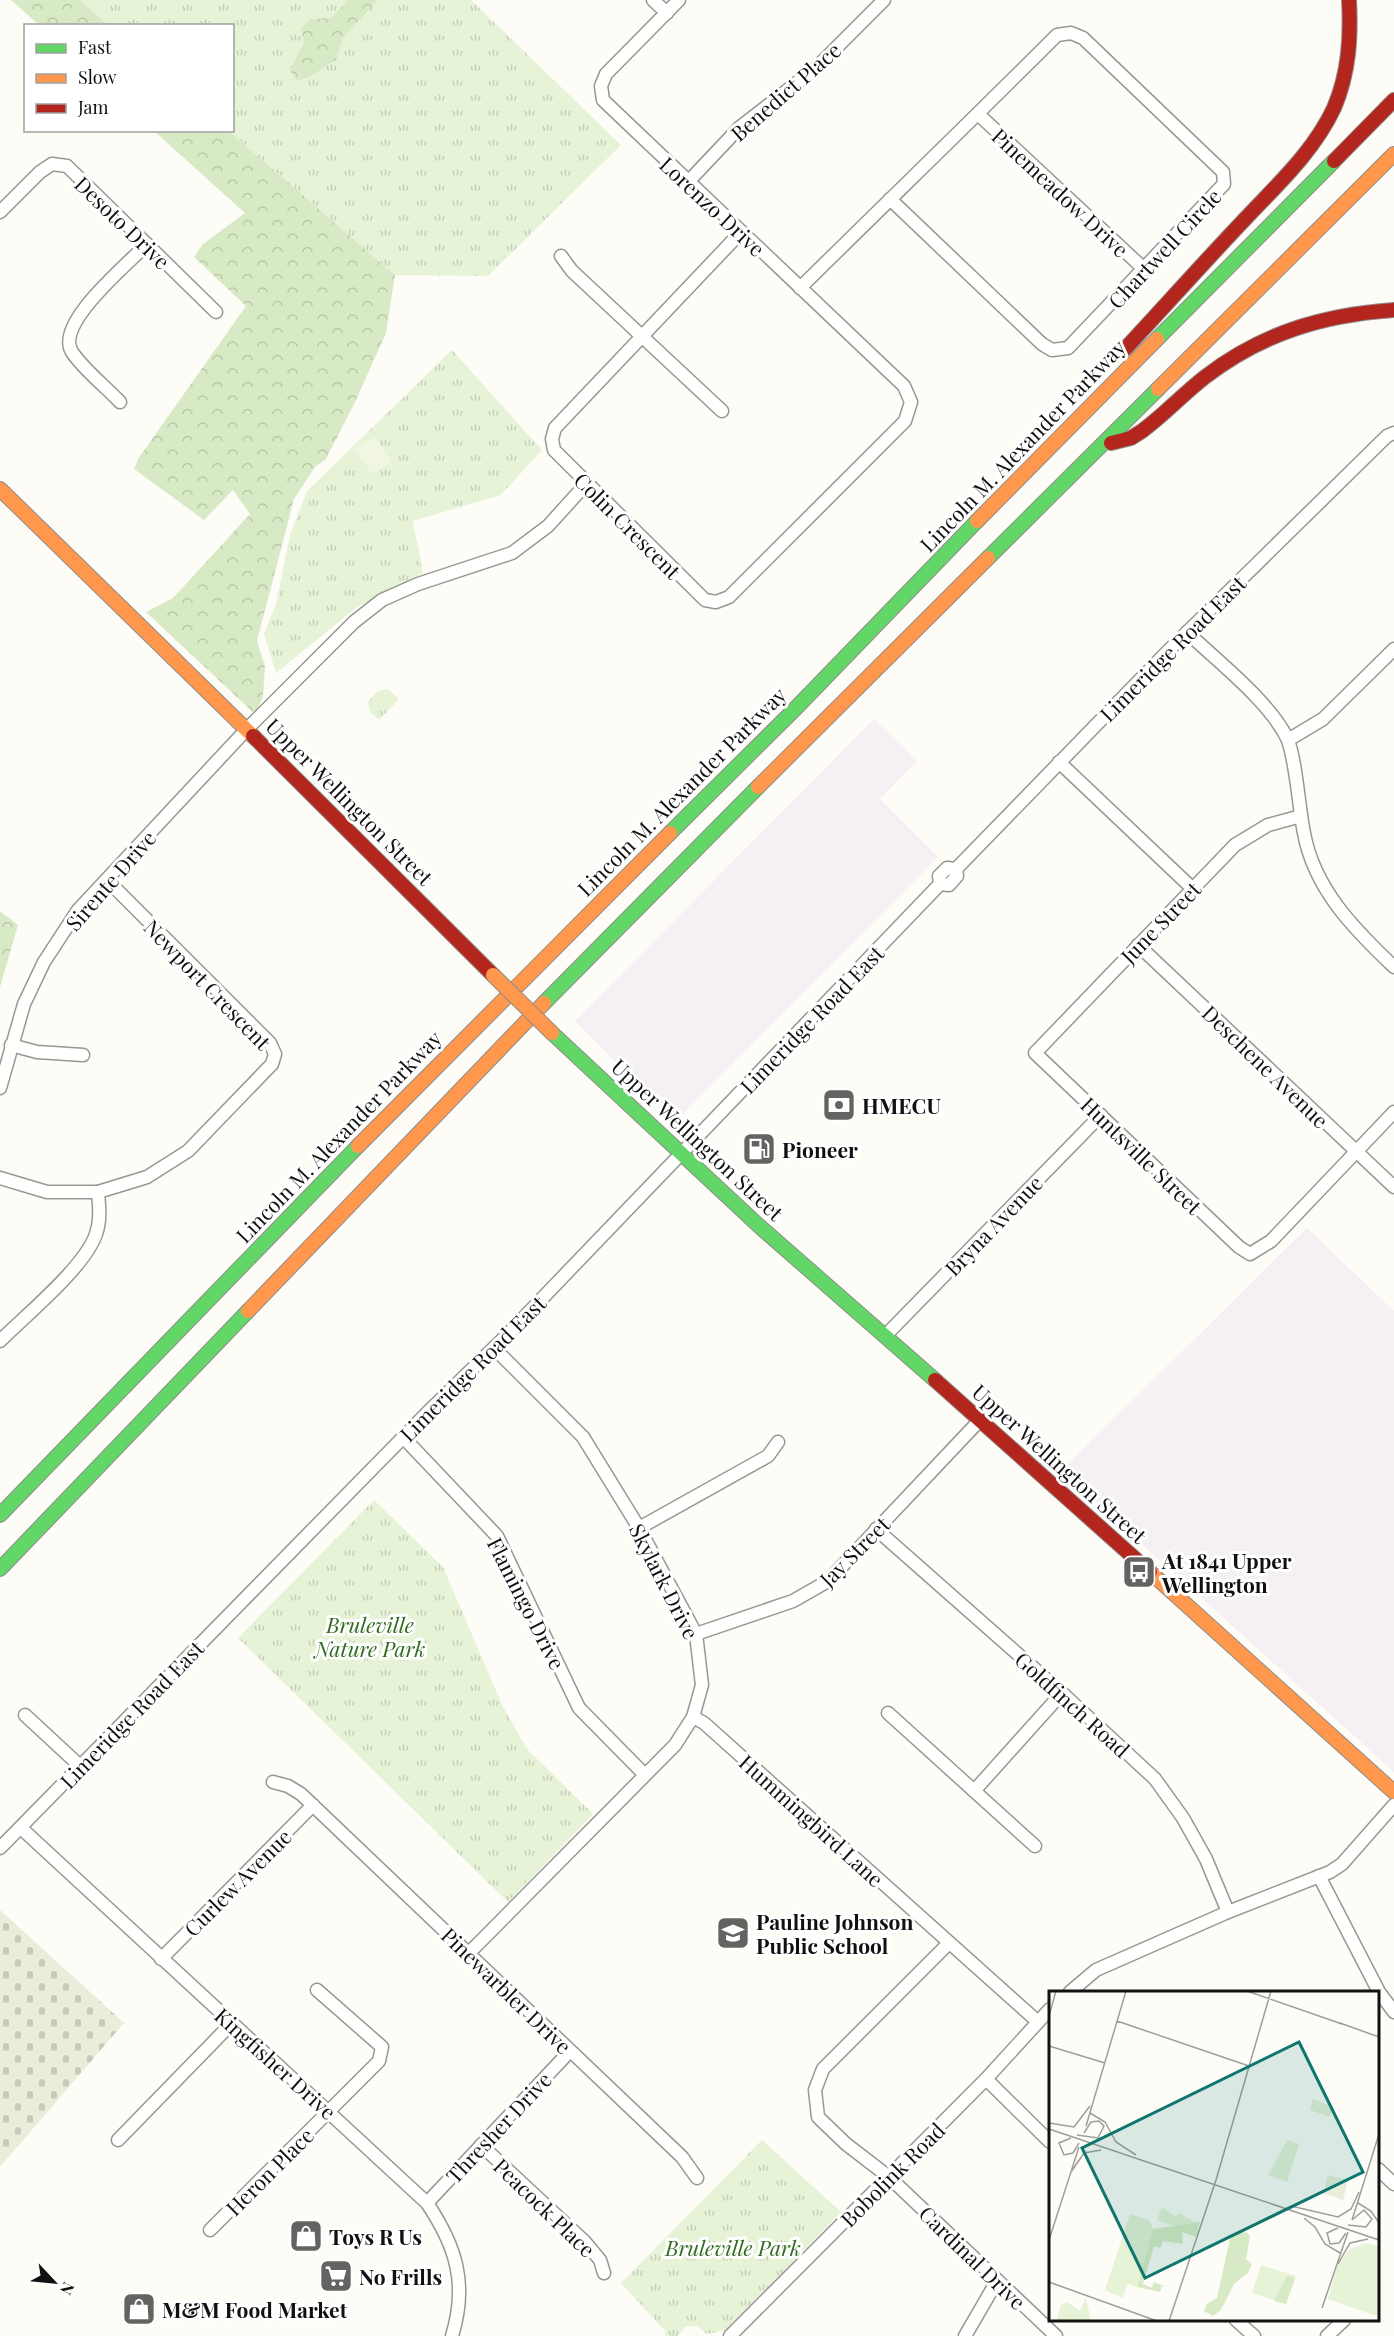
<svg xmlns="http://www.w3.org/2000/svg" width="1394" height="2336" font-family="'Playfair Display',serif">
<defs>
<pattern id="grass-tufts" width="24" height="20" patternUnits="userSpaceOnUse" patternTransform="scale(1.5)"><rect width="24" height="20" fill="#e7f3d7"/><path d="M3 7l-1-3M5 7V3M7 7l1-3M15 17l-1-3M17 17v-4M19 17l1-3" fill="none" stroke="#c5cfb8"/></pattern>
<pattern id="forest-crowns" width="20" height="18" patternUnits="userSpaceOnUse" patternTransform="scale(1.5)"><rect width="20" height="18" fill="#d8eac5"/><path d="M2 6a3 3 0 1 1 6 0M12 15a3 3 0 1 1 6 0" fill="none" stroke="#b8c8a8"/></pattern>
<pattern id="cemetery-stones" width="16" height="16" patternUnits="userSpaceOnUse" patternTransform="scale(1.5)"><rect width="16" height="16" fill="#e9eedb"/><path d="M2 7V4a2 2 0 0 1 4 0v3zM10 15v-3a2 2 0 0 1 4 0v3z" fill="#c7cbbb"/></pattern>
</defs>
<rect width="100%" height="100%" fill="#fdfcf7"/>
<g fill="#f5f0f3">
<polygon points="874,719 917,761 880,799 938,857 675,1122 575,1021"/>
<polygon points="1307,1228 1394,1311 1394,1772 1061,1471"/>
</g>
<g fill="url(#grass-tufts)">
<polygon points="79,0 471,0 621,145 488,276 395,275 229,131 232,130 232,26 109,25"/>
<polygon points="452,350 542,450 501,495 413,521 423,573 356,608 276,673 264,634 276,604 290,535 307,491"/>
<polygon points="388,689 399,699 379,720 370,712 368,702 378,691"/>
<polygon points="374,1500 443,1567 503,1707 527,1749 593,1814 508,1902 238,1638"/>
<polygon points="762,2140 841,2212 727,2330 707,2334 697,2326 686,2326 678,2336 665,2336 665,2331 621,2283"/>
</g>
<g fill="url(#forest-crowns)">
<polygon points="11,0 79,0 109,25 39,25"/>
<path d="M348,0h30l-35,38 -7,22c-15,7 -23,19 -40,20l-6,-10 14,-28 -3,-14 9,-9 21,-1z"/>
<polygon points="154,131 229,131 395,275 386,333 356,400 326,459 315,467 294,499 257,641 265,666 263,697 255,714 146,612 173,598 250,514 233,490 204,520 134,469 138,459 246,306 194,257 203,244 245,213"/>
<polygon points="0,911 18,925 0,987"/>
</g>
<polygon fill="url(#cemetery-stones)" points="0,1910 124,2023 0,2167"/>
<polygon fill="#f0f6e1" points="376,437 391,462 372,474 354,448"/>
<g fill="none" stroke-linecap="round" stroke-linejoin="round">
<g stroke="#979795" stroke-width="15">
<g id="street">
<polyline points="653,0 667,13"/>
<polyline points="679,0 606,74 601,86 603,100 904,386 911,402 905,421 729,597 716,602 705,600 554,450 552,439 555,428 741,232"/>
<polyline points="978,114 1144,269"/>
<polyline points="688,182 739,128 816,68 884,0"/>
<polyline points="0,212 40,172 52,164 67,166 216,312"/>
<polyline points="561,256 572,271 722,411"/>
<path d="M800,288c86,-85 172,-168 257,-253l14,-2 12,5 140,134 1,12 -156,164 -16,2 -10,-6 -152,-145"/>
<path d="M120,402c-15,-16 -36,-32 -48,-50 -18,-28 56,-88 75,-108"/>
<path d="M1187,632c31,30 81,68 100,106 9,20 12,72 17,95 10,56 51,97 90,134"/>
<polyline points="1288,740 1323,719 1394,649"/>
<polyline points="1059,762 1193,889"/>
<polyline points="1301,816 1268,825 1235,845 1035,1053 1239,1247 1250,1254 1271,1241 1394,1112"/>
<polyline points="940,884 949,885 957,876 956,869"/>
<polyline points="1138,945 1394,1187"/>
<polyline points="11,1045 37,1052 83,1055"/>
<polyline points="0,1088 24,1004 44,962 78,910 247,729 354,622 382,600 418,584 512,553 548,526 586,484"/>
<polyline points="0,1178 47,1192 98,1192"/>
<polyline points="885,1336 1101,1115"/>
<path d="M0,1341c26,-26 85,-74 96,-107 5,-14 3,-28 2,-42l49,-15 41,-26 84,-87 3,-10 -5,-11 -163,-163"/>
<polyline points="403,1437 497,1536 579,1708 644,1774"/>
<polyline points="639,1528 768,1456 778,1442"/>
<polyline points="876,1529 1062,1693 1155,1779 1183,1818 1206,1859 1228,1912"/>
<polyline points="696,1634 793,1601 828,1581 980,1420"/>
<polyline points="888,1713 1035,1846"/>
<polyline points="25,1715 80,1766"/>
<polyline points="693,1717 704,1723 1037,2021"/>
<polyline points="273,1782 288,1786 301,1794 682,2157 697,2178"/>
<polyline points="974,1791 1062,1693"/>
<path d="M21,1828l406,375c29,43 41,81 25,133"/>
<polyline points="0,1848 429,1411 508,1334 940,884 939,876 947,868 956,869 1169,650 1387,436 1394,433"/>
<polyline points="1319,1876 1379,1992 1394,2012"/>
<polyline points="949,1943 823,2069 815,2090 818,2117 846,2144 889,2177 1056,2336"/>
<polyline points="469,1953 675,1745 693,1717 702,1685 696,1634 639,1528 583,1437 494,1348"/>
<polyline points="161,1959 313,1805"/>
<polyline points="1070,1992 1096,1970 1228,1912 1330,1872 1342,1864 1394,1805"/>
<polyline points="986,2079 1050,2142"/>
<polyline points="118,2140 232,2023"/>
<polyline points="481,2145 585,2242 600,2260 604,2273"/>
<polyline points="1378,2169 1394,2184"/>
<polyline points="427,2203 570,2051"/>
<polyline points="210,2230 379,2061 382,2047 317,1990"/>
<polyline points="1236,2320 1254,2336"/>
<polyline points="730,2336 986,2079 1050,2009"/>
<polyline points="965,2336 997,2281"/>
<polyline points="1327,2336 1344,2320"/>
</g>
</g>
<g stroke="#8e8d8b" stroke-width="16">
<g id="fast">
<polyline points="1157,339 1334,161"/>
<polyline points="988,558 1158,389"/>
<polyline points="670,833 795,709 977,521"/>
<polyline points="544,1003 758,787"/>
<polyline points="552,1033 758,1225 935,1380"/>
<polyline points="0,1515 358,1146"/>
<polyline points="0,1569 248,1311"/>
</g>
</g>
<g stroke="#8e8d8b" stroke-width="16">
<g id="slow">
<polyline points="1158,389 1394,154"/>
<polyline points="0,489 253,736"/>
<polyline points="977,521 1157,339"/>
<polyline points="758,787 988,558"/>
<polyline points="358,1146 670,833"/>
<polyline points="248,1311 544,1003"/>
<polyline points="1150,1572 1394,1792"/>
</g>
</g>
<g stroke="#8e8d8b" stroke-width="16">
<g id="jam">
<polyline points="1334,161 1394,100"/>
<path d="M1125,349c41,-44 80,-88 121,-131 32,-34 68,-67 88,-110 15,-35 17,-71 15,-108"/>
<path d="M1111,443l20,-5 11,-7c22,-16 41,-37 63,-54 57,-44 118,-62 189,-67"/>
<polyline points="253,736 493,975"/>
<polyline points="935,1380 1150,1572"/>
</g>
</g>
<use href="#street" stroke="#fffffe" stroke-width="12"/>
<use href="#fast" stroke="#63d668" stroke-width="14"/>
<use href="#slow" stroke="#ff974d" stroke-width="14"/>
<use href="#jam" stroke="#b3261e" stroke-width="14"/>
<g stroke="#8e8d8b" stroke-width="16" stroke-linecap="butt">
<polyline id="slow-bridge" points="493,975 552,1033"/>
</g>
<use href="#slow-bridge" stroke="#ff974d" stroke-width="14"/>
</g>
<defs>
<g id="bank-square" transform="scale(1.725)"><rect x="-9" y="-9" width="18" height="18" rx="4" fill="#646362" stroke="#fff"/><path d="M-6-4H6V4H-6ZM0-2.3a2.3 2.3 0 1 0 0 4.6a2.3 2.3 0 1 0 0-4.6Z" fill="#fff"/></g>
<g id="fuel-square" transform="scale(1.725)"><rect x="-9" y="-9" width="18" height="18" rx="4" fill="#646362" stroke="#fff"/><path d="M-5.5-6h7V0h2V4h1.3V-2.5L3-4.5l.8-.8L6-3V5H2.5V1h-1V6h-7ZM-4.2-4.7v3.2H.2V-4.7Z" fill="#fff"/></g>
<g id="bus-square" transform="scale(1.725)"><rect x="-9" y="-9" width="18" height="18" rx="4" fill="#646362" stroke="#fff"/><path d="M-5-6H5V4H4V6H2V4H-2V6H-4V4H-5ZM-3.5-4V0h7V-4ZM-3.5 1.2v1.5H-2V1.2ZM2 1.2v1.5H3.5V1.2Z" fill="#fff"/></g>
<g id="school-square" transform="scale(1.725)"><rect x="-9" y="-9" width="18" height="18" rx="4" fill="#646362" stroke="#fff"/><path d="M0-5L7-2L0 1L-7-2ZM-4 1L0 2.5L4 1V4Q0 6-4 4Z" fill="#fff"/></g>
<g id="shop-square" transform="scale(1.725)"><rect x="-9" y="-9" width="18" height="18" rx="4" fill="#646362" stroke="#fff"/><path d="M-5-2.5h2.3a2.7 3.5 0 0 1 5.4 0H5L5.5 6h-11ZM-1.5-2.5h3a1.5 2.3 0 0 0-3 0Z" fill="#fff"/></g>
<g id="supermarket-square" transform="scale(1.725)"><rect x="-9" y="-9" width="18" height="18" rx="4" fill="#646362" stroke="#fff"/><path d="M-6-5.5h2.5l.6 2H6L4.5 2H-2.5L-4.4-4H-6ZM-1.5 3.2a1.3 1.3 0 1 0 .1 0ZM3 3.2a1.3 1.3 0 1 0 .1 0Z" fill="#fff"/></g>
</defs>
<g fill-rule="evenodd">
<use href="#bank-square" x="839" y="1105"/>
<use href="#fuel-square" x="759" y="1149"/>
<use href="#bus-square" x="1139" y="1572"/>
<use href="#school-square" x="733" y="1933"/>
<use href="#shop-square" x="306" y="2236"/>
<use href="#supermarket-square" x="336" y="2276"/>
<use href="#shop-square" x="139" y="2309"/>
</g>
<g text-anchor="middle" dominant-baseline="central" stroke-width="6" stroke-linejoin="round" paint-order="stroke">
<g font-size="21" fill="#111" stroke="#fff">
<text transform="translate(785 91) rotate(-41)">Benedict Place</text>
<text transform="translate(1061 192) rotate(43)">Pinemeadow Drive</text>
<text transform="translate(713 206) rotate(43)">Lorenzo Drive</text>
<text transform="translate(123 222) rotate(44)">Desoto Drive</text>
<text transform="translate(1164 248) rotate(-47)">Chartwell Circle</text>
<text transform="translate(1022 445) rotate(-46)">Lincoln M. Alexander Parkway</text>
<text transform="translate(628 525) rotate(45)">Colin Crescent</text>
<text transform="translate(1172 648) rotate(-45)">Limeridge Road East</text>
<text transform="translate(681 791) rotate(-45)">Lincoln M. Alexander Parkway</text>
<text transform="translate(350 801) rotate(45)">Upper Wellington Street</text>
<text transform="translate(110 880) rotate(-49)">Sirente Drive</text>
<text transform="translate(1160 922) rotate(-46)">June Street</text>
<text transform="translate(208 984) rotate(46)">Newport Crescent</text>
<text transform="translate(811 1019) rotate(-46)">Limeridge Road East</text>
<text transform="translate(1266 1066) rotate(44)">Deschene Avenue</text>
<text transform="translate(338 1136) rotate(-46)">Lincoln M. Alexander Parkway</text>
<text transform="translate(698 1139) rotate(43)">Upper Wellington Street</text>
<text transform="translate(1142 1155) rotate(44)">Huntsville Street</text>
<text transform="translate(993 1225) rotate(-46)">Bryna Avenue</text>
<text transform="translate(472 1368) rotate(-45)">Limeridge Road East</text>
<text transform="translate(1060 1463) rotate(42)">Upper Wellington Street</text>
<text transform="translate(854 1551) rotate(-45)">Jay Street</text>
<text transform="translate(665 1581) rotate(63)">Skylark Drive</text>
<text transform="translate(527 1603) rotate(63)">Flamingo Drive</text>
<text transform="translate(1073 1704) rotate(42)">Goldfinch Road</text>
<text transform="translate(131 1714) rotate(-46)">Limeridge Road East</text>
<text transform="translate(812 1820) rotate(42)">Hummingbird Lane</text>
<text transform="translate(237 1882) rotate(-45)">Curlew Avenue</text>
<text transform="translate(507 1990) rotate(44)">Pinewarbler Drive</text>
<text transform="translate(276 2063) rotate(42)">Kingfisher Drive</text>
<text transform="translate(498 2127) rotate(-47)">Thresher Drive</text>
<text transform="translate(269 2171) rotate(-45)">Heron Place</text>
<text transform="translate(892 2174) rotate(-45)">Bobolink Road</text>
<text transform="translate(545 2207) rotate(44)">Peacock Place</text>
<text transform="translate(973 2257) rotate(44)">Cardinal Drive</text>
</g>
<g font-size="21" font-weight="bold" fill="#111" stroke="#fff" text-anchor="start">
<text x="862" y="1105">HMECU</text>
<text x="782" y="1149">Pioneer</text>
<text x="1162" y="1560">At 1841 Upper<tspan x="1162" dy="24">Wellington</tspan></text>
<text x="756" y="1921">Pauline Johnson<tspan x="756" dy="24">Public School</tspan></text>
<text x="329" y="2236">Toys R Us</text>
<text x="359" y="2276">No Frills</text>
<text x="162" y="2309">M&amp;M Food Market</text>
</g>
<g font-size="21" font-style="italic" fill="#2f6b1f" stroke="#fff">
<text x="370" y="1624">Bruleville<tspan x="370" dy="24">Nature Park</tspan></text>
<text x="733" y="2247">Bruleville Park</text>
</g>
</g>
<g transform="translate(1049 1991)">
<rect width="330" height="330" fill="#fdfcf7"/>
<path d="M264,108l16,6 4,5 -3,7 -20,-7zM238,149l12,4 -12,38 -19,-7zM113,216l13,9 4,-3 16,9 -18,5 -20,-7zM81,223l19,6 4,9 -16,58 -9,-3 -6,14 -17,-8zM316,252l14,3v71l-51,-18 9,-32 12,-17zM212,274l35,11 -10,28 -34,-11zM37,307l5,23h-35l5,-16 6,-3 13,9z" fill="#e7f3d7"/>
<path d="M151,231l-4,15 -14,-5 1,12 -20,-3 -3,7 -6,-2 -11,38 9,4 2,-6 12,5 -4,-1 -2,6 -23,-5 16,-58zM197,241l4,4 -4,23 6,5 -4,9 -14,11 -13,26 -8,6 -9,-5 3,-7 10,-6 14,-64zM238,285l8,2 -9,26 -12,-3z" fill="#d8eac5"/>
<path d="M279,184l20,5 -5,20 -20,-7z" fill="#e9eedb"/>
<path fill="none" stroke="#9f9e9b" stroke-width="1.5" d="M198,0l95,33M0,25l7,-25M68,30l132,45M291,32l39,14M0,55l56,17M41,122l15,9 11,20 20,13M0,132l25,4 16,-21M37,135l40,-135M0,138l330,111M28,144l21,3 6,-12 -5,-5 -8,1 -7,11M22,147l-12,5 5,12 9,-2 6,-10M22,181l13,-19 17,-3M309,212l13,8 8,12M242,215l47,11 13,-8 8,-17M255,227l11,9 10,17 15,9M303,229l27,-86M299,234l18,2 6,-8 -8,-9 -12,10M289,237l-11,5 3,11 9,-1 7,-10M0,249l30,-93M289,273l12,-21 18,-4M0,291l108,39M273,317l26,-76M120,330l47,-141 55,-189"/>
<path fill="#0f766e" fill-opacity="0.15" stroke="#0f766e" stroke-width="3" d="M250,51l64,130 -218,106 -63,-130z"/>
<rect width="330" height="330" fill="none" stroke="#111" stroke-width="3"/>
</g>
<rect x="24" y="24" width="210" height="108" fill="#ffffff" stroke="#a0a0a0" stroke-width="1.5"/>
<rect x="36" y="44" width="30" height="9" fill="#63d668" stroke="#a0a0a0" stroke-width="1.5"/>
<text x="78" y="54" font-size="18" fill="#111111">Fast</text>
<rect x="36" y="74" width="30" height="9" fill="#ff974d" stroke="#a0a0a0" stroke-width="1.5"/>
<text x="78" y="84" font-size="18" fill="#111111">Slow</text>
<rect x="36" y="104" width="30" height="9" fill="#b3261e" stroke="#a0a0a0" stroke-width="1.5"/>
<text x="78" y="114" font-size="18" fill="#111111">Jam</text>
<g transform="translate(54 2282) rotate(116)" stroke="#ffffff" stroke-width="4.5" paint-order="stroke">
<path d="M0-4.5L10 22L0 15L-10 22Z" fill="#111111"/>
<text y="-9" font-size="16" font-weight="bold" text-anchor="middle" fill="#111111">N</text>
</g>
</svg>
